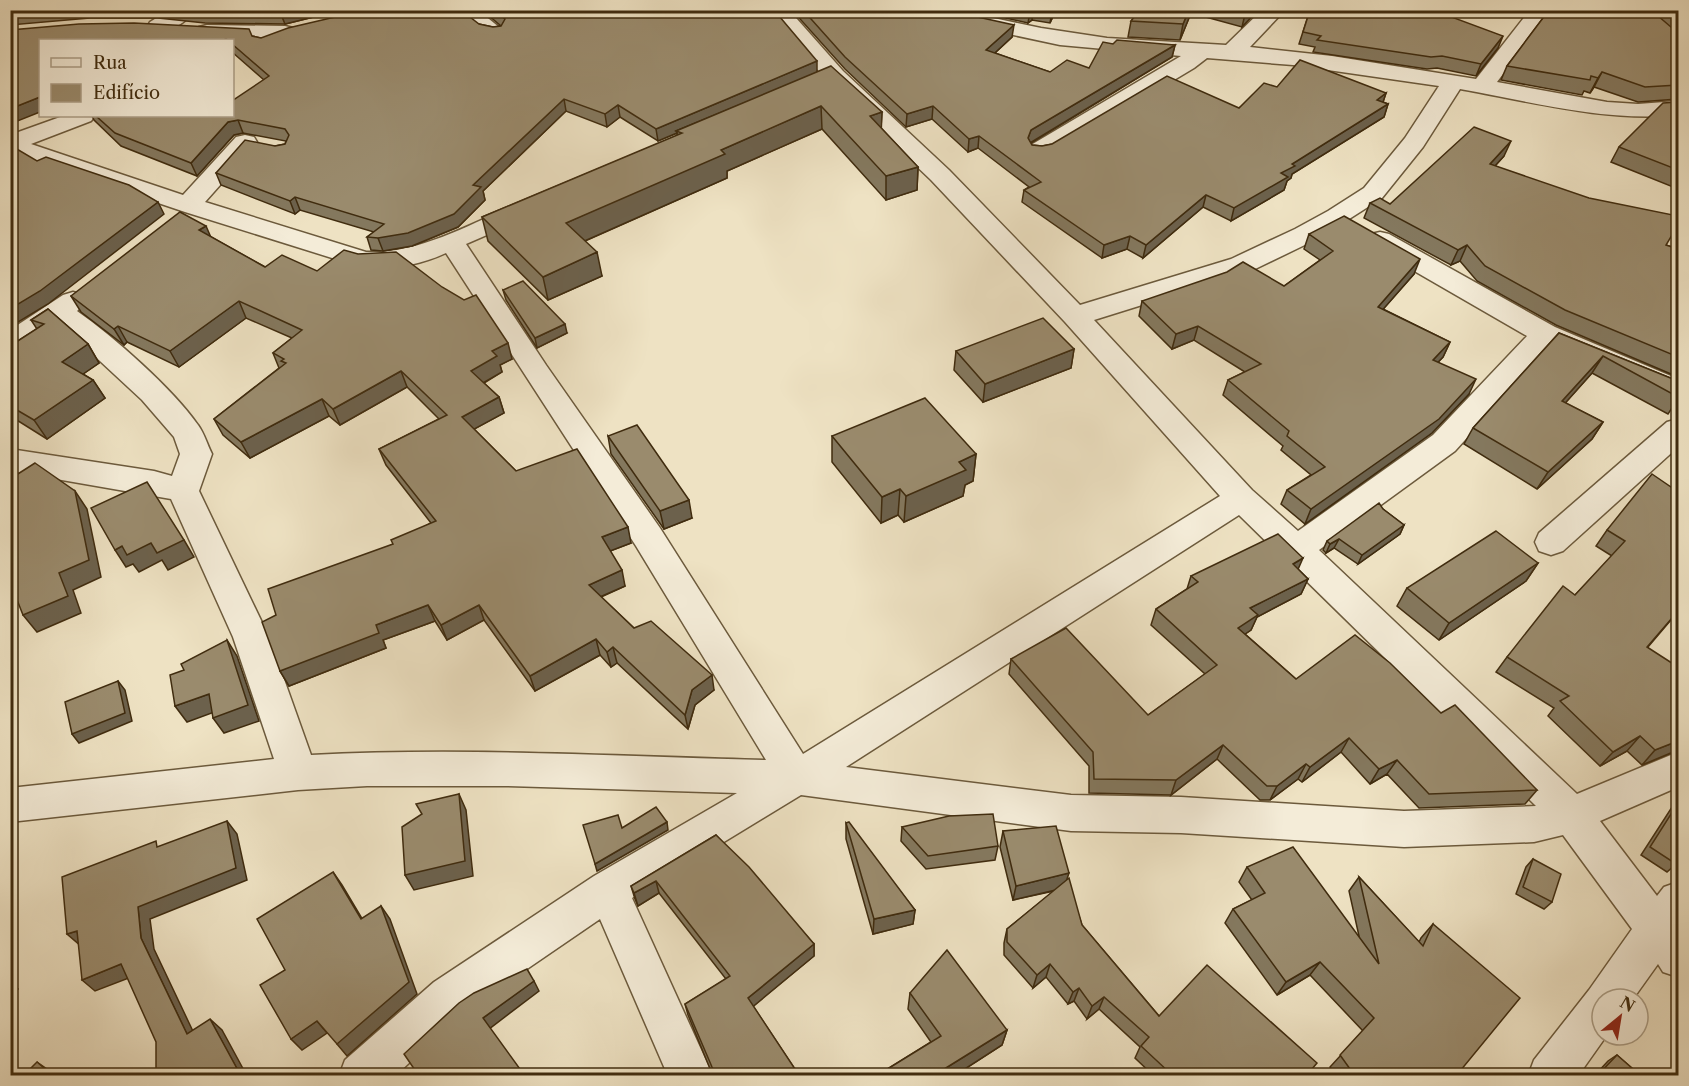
<svg xmlns="http://www.w3.org/2000/svg" width="1689" height="1086" font-family="'Libre Caslon Text',serif">
<rect width="100%" height="100%" fill="#eee2c3"/>
<filter id="stains"><feTurbulence type="fractalNoise" baseFrequency=".00333" numOctaves="4"/><feColorMatrix values="0 0 0 0 .2 0 0 0 0 .09 0 0 0 0 .02 0 0 0 .5 -.17"/></filter>
<radialGradient id="worn" r=".72"><stop offset=".6" stop-color="#630" stop-opacity="0"/><stop offset="1" stop-color="#630" stop-opacity=".3"/></radialGradient>
<g fill="none" stroke-linecap="round" stroke-linejoin="round">
<g stroke="#6c5a3c" stroke-width="3">
<g id="street">
<path d="M169,10h26c-8,13 -30,25 -45,22l-3,-5 3,-5z"/>
<path d="M454,10h24l27,22 -3,5c-16,4 -39,-13 -48,-27z"/>
<path d="M767,10h22l54,61 106,99 131,135 151,-46 64,-30 33,-18 36,-23 41,-50 34,-52 -146,-21 -86,-7 -13,10 -145,87 -9,2 -9,-2 -3,-5 3,-5 150,-89 -121,-11 -136,-29 -8,-1 -2,-5h42l85,18 66,10 119,7 36,-35h23l-35,37 82,9 144,23 54,-69h21l-54,72 110,20 31,2 40,-3v14c-73,7 -145,-13 -218,-26l-37,58 -41,51 -36,23 -33,20 -62,30 -157,49 158,170 46,41 135,-96 94,-99 -156,-90 -4,-6 4,-6 9,-2 9,2 166,93 123,52v21l-129,-53 -94,104 -136,99 258,244 101,-42v35l-78,34 57,75 7,-9 14,-5v95l-15,-5 -5,-8 -25,35h-31v36h5l-29,41h-50l6,-16 55,-70 43,-61 -69,-94 -29,7 -130,5 -223,-14 -110,-2 -270,-36 -169,103 81,178h-45l-68,-157 -136,93 -69,64h-56l6,-16 89,-78 160,-106 143,-83 -231,-7h-139l-69,4 -288,32v-34l264,-29 -41,-122 -62,-138 -161,-28v-22l144,22 18,5 8,-22 -6,-17 -32,-37 -69,-64 -15,-11 -38,26 -10,2v-23l53,-35 10,-3 10,3 4,6 -10,10c37,26 95,77 121,114 6,8 9,19 14,29l-13,37 70,146 42,118c151,-8 303,1 455,5l-130,-214 -190,-293c-26,12 -54,17 -82,15l-179,-56 -175,-59v-18l53,-19h32l-4,5 -60,23 152,51 53,-58 9,-2 9,2 3,5 -3,5 -49,55 161,50c52,2 102,-27 149,-47l9,-3 9,3 4,5 -4,5 -67,29 80,121 114,163 143,226 417,-258 -155,-174 -134,-142 -104,-99zM1239,515l297,291 -132,5 -223,-14 -110,-2 -225,-28z"/>
<polygon points="207,25 285,26 293,28 296,33 293,38 285,40 199,37 196,32 199,27"/>
<polygon points="1678,419 1678,447 1563,551 1551,555 1539,551 1535,542 1539,533 1667,422"/>
</g>
</g>
<use href="#street" fill="#f4ecd8" fill-rule="evenodd"/>
</g>
<g fill="#84785e" stroke="#402c0f" stroke-width="1.5">
<polygon points="10,10 342,10 285,24 205,23 158,18 90,18 10,25"/>
<polygon points="482,10 774,10 817,72 882,112 881,128 918,167 917,190 886,200 822,129 727,171 727,178 585,241 602,276 548,300 488,241 482,217 677,136 677,133 658,141 620,117 607,127 566,111 483,191 485,200 458,227 412,246 383,251 371,250 367,237 374,232 300,210 295,214 221,185 216,173 275,146 285,144 286,141 243,133 234,135 197,176 121,146 94,120 92,116 232,116 264,80 232,52 232,40 40,40 10,30 252,36 261,38 479,24 493,27 501,26"/>
<polygon points="792,10 946,10 1012,37 995,53 1050,72 1089,68 1113,44 1175,45 1172,57 1031,143 1032,145 1042,146 1239,108 1277,87 1386,93 1383,102 1388,104 1384,117 1292,174 1291,178 1287,181 1284,190 1231,221 1203,207 1143,258 1127,249 1102,258 1022,202 1024,190 1029,187 978,148 968,152 932,119 906,127 845,69"/>
<polygon points="969,10 1056,10 1050,23 1032,20 1028,23"/>
<polygon points="1140,10 1258,10 1242,27 1191,13 1180,40 1128,37 1131,21"/>
<polygon points="1310,10 1455,10 1451,17 1498,48 1476,76 1437,68 1427,69 1313,52 1315,47 1299,44"/>
<polygon points="1549,10 1678,10 1678,30 1672,28 1678,33 1678,99 1638,102 1594,87 1590,93 1584,91 1582,95 1501,80 1507,66"/>
<polygon points="1678,102 1678,189 1611,162 1619,147"/>
<polygon points="1504,156 1495,166 1666,245 1678,249 1678,377 1556,325 1477,281 1460,261 1451,265 1364,218 1370,203 1390,204"/>
<polygon points="1309,234 1414,274 1383,309 1450,342 1443,357 1438,362 1469,394 1432,433 1305,524 1281,504 1287,490 1311,475 1281,450 1283,446 1223,395 1228,380 1245,372 1194,340 1172,349 1139,316 1142,301 1284,286 1320,260 1304,249"/>
<polygon points="211,237 265,267 512,359 500,365 502,372 484,383 499,397 504,413 474,429 516,471 631,543 610,551 625,586 601,597 634,628 714,690 695,705 688,729 617,663 611,667 600,655 535,691 484,620 447,640 435,621 383,640 386,648 289,686 280,671 276,615 393,544 431,523 386,465 379,449 439,419 407,387 340,425 329,416 250,458 223,435 214,419 279,368 273,353 292,338 246,318 179,367 127,342 124,345 81,312 71,296"/>
<polygon points="503,290 567,333 537,348 506,300"/>
<polygon points="48,309 88,344 99,363 83,374 93,380 105,398 47,439 12,417 10,419 10,346 37,329 31,320"/>
<polygon points="1559,333 1678,381 1678,399 1668,414 1592,373 1565,403 1603,422 1592,439 1537,489 1464,444 1473,428"/>
<polygon points="1074,349 1071,368 983,402 954,370 956,351"/>
<polygon points="608,436 692,518 664,529 611,454"/>
<polygon points="832,436 976,454 973,481 965,485 963,496 904,522 898,515 881,523 832,462"/>
<polygon points="1678,485 1678,615 1676,614 1648,647 1678,750 1642,765 1627,751 1600,766 1548,716 1554,708 1496,672 1507,657 1575,595 1612,556 1596,546 1607,530"/>
<polygon points="1383,509 1404,525 1400,534 1358,564 1334,548 1326,553 1323,550 1327,541"/>
<polygon points="1538,563 1526,581 1439,640 1397,606 1407,588"/>
<polygon points="1298,569 1308,579 1301,594 1257,617 1251,630 1245,634 1296,679 1441,713 1537,790 1525,804 1419,808 1387,774 1370,784 1341,752 1302,782 1298,779 1270,800 1260,800 1217,759 1171,795 1089,793 1089,766 1009,674 1011,659 1148,715 1205,674 1151,625 1156,609 1187,589 1191,576"/>
<polygon points="1678,800 1678,861 1676,864 1667,872 1641,855 1674,804"/>
<polygon points="846,823 915,910 913,924 873,934 846,839"/>
<polygon points="902,827 998,846 995,860 926,869 901,841"/>
<polygon points="1003,831 1067,880 1082,925 1159,1016 1306,1076 1154,1076 1135,1058 1140,1047 1099,1009 1087,1019 1074,1001 1068,1004 1046,977 1033,988 1004,955 1004,943 1007,929 1054,891 1013,900 1000,847"/>
<polygon points="716,835 814,944 814,956 753,1006 795,1069 796,1076 713,1076 688,1015 685,1004 726,979 659,893 638,906 635,899 631,886"/>
<polygon points="1533,859 1552,902 1544,909 1516,894 1526,867"/>
<polygon points="1247,867 1359,936 1349,891 1359,877 1419,942 1421,938 1433,924 1456,1076 1336,1076 1330,1067 1363,1031 1310,975 1277,995 1225,923 1233,909 1252,900 1239,882"/>
<polygon points="910,993 1007,1030 1002,1045 954,1076 876,1076 931,1042 908,1009"/>
<polygon points="1617,1055 1641,1076 1594,1076 1608,1061"/>
</g>
<g fill="#6c614c" stroke="#402c0f" stroke-width="1.5">
<polygon points="285,10 342,10 285,24 280,12"/>
<polygon points="1033,10 1032,20 1028,23 1030,11"/>
<polygon points="1056,10 1050,23 1052,11"/>
<polygon points="1189,10 1191,10 1191,13 1180,40 1183,24"/>
<polygon points="1246,10 1258,10 1242,27"/>
<polygon points="1450,10 1455,10 1454,13 1442,27 1446,15"/>
<polygon points="1014,25 1012,37 985,62 986,50"/>
<polygon points="1503,36 1498,48 1476,76 1481,64"/>
<polygon points="1175,45 1172,57 1030,143 1028,138 1031,130"/>
<polygon points="817,61 817,73 676,131 677,133 658,141 656,129"/>
<polygon points="1602,72 1594,87 1590,93 1598,78"/>
<polygon points="1386,93 1382,105 1377,100"/>
<polygon points="40,97 40,112 10,124 10,109"/>
<polygon points="564,99 566,111 483,191 485,200 458,227 412,246 383,251 378,238 473,185"/>
<polygon points="1388,104 1384,117 1292,174 1291,178 1287,181 1284,190 1231,221 1234,208 1281,173 1292,164"/>
<polygon points="618,105 620,117 607,127 605,114"/>
<polygon points="821,106 822,129 727,171 727,178 571,247 566,223 721,150"/>
<polygon points="933,106 932,119 906,127 907,114"/>
<polygon points="882,112 881,136 870,116"/>
<polygon points="238,120 243,133 234,135 197,176 191,163 228,122"/>
<polygon points="979,136 978,148 968,152 969,139"/>
<polygon points="1511,141 1504,156 1483,179 1490,164"/>
<polygon points="918,167 917,190 886,200 886,176"/>
<polygon points="1206,195 1203,207 1143,258 1146,245"/>
<polygon points="295,197 300,210 295,214 290,201"/>
<polygon points="158,202 164,214 48,304 10,327 10,309"/>
<polygon points="206,226 213,242 199,230"/>
<polygon points="1130,236 1127,249 1102,258 1104,245"/>
<polygon points="1467,245 1460,261 1451,265 1458,250"/>
<polygon points="597,252 602,276 548,300 543,277"/>
<polygon points="1420,259 1414,274 1372,322 1378,307"/>
<polygon points="239,301 246,318 179,367 170,351"/>
<polygon points="565,324 567,333 537,348 535,338"/>
<polygon points="118,326 127,342 124,345 114,329"/>
<polygon points="1198,326 1194,340 1172,349 1176,334"/>
<polygon points="1450,342 1443,357 1426,375 1433,360"/>
<polygon points="508,343 512,359 500,365 502,372 476,387 471,371 492,351"/>
<polygon points="88,344 99,363 73,381 62,362"/>
<polygon points="1074,349 1071,368 983,402 985,384"/>
<polygon points="1603,356 1592,373 1552,418 1562,401"/>
<polygon points="401,371 407,387 340,425 333,409"/>
<polygon points="1476,379 1469,394 1432,433 1305,524 1311,509"/>
<polygon points="93,380 105,398 47,439 34,420"/>
<polygon points="499,397 504,413 467,433 462,417"/>
<polygon points="322,399 329,416 250,458 241,442"/>
<polygon points="1603,422 1592,439 1537,489 1548,472"/>
<polygon points="976,454 973,481 965,485 963,496 904,522 906,496 959,462"/>
<polygon points="900,489 898,515 881,523 882,497"/>
<polygon points="75,491 87,509 101,577 73,590 81,613 37,632 23,615 59,573"/>
<polygon points="689,500 692,518 664,529 660,511"/>
<polygon points="1404,525 1400,534 1358,564 1362,555"/>
<polygon points="628,527 631,543 605,553 602,537"/>
<polygon points="1339,539 1334,548 1326,553 1330,544"/>
<polygon points="184,540 194,557 168,570 162,560 139,572 133,564 126,567 115,550 122,546"/>
<polygon points="1303,558 1296,574 1293,564"/>
<polygon points="1538,563 1526,581 1439,640 1449,623"/>
<polygon points="622,570 625,586 593,600 589,585"/>
<polygon points="1308,579 1301,594 1257,617 1251,630 1232,643 1238,628 1250,608"/>
<polygon points="428,605 435,621 383,640 386,648 289,686 280,671 376,625"/>
<polygon points="479,605 484,620 447,640 441,625"/>
<polygon points="596,639 600,655 535,691 530,676"/>
<polygon points="227,640 237,656 259,721 224,733 213,718"/>
<polygon points="613,647 617,663 611,667 607,652"/>
<polygon points="712,675 714,690 695,705 688,729 685,715 692,690"/>
<polygon points="118,681 125,690 132,721 79,743 72,734"/>
<polygon points="209,694 220,710 187,722 175,706"/>
<polygon points="1640,736 1627,751 1600,766 1613,752"/>
<polygon points="1349,738 1341,752 1302,782 1310,767"/>
<polygon points="1678,741 1678,750 1642,765 1655,750"/>
<polygon points="1223,745 1217,759 1171,795 1176,780"/>
<polygon points="1397,760 1387,774 1370,784 1379,769"/>
<polygon points="1306,764 1298,779 1270,800 1277,786"/>
<polygon points="459,794 466,810 473,876 414,890 405,875"/>
<polygon points="227,821 237,834 247,880 150,919 154,949 199,1044 187,1034 141,938 138,907"/>
<polygon points="667,822 668,830 597,871 595,864"/>
<polygon points="333,872 342,885 370,932 361,919"/>
<polygon points="1069,873 1064,888 1013,900 1016,886"/>
<polygon points="656,881 659,893 638,906 634,893"/>
<polygon points="381,906 390,919 417,994 347,1056 337,1044"/>
<polygon points="915,910 913,924 873,934 874,919"/>
<polygon points="77,931 81,946 67,934"/>
<polygon points="814,944 814,956 750,1009 748,998"/>
<polygon points="1320,962 1310,975 1277,995 1286,982"/>
<polygon points="121,964 134,976 95,991 82,980"/>
<polygon points="1050,964 1046,977 1033,988 1037,975"/>
<polygon points="534,981 539,991 489,1029 483,1018"/>
<polygon points="10,984 18,989 10,1001"/>
<polygon points="1079,988 1074,1001 1068,1004 1073,992"/>
<polygon points="1104,997 1099,1009 1087,1019 1092,1006"/>
<polygon points="210,1019 222,1030 247,1076 241,1076"/>
<polygon points="317,1021 327,1033 302,1050 291,1039"/>
<polygon points="1007,1030 1002,1045 954,1076 933,1076"/>
<polygon points="37,1062 57,1076 53,1076"/>
<polygon points="795,1069 796,1076 787,1076"/>
</g>
<g fill="#9a8b6d" stroke="#402c0f" stroke-width="1.5">
<polygon points="10,10 27,10 10,12"/>
<polygon points="365,10 461,10 479,24 493,27 501,26 505,19 494,10 774,10 817,61 656,129 618,105 605,114 564,99 473,185 481,187 454,214 408,233 378,238 367,237 384,224 295,197 290,201 216,173 245,140 275,146 285,144 289,135 285,129 238,120 228,122 191,163 115,133 96,116 232,116 232,101 269,76 232,44 232,40 228,40 226,39 223,40 40,40 40,97 10,109 10,30 79,24 134,23 249,29 252,36 261,38 288,28"/>
<polygon points="803,10 946,10 1014,25 986,50 1050,72 1067,60 1089,68 1103,42 1113,44 1117,40 1175,45 1031,130 1028,138 1032,145 1042,146 1052,144 1167,76 1239,108 1264,83 1277,87 1300,60 1386,93 1377,100 1388,104 1292,164 1295,166 1281,173 1288,177 1234,208 1206,195 1146,245 1130,236 1104,245 1024,190 1041,182 979,136 969,139 933,106 907,114 845,57"/>
<polygon points="1140,10 1189,10 1183,24 1131,21"/>
<polygon points="1310,10 1450,10 1446,15 1503,36 1481,64 1442,56 1431,57 1317,40 1321,36 1303,32"/>
<polygon points="1549,10 1651,10 1678,33 1678,85 1645,87 1602,72 1598,78 1591,76 1590,80 1507,66"/>
<polygon points="200,11 200,10 285,10 280,12"/>
<polygon points="831,66 882,112 870,116 918,167 886,176 821,106 721,150 725,154 566,223 597,252 543,277 482,217 682,133 676,131"/>
<polygon points="1678,102 1678,170 1619,147 1663,103"/>
<polygon points="1474,127 1511,141 1490,164 1589,198 1678,216 1678,225 1666,245 1678,249 1678,357 1565,310 1485,266 1467,245 1458,250 1370,203 1380,198 1390,204"/>
<polygon points="10,145 37,161 46,157 129,185 158,202 40,291 10,309"/>
<polygon points="180,212 206,226 199,230 265,267 282,255 317,271 344,250 358,254 396,252 442,287 464,300 476,295 508,343 492,351 497,356 471,371 499,397 462,417 516,471 577,449 628,527 602,537 622,570 589,585 634,628 651,621 712,675 692,690 685,715 613,647 607,652 596,639 530,676 479,605 441,625 428,605 376,625 379,633 280,671 262,622 276,615 268,589 393,544 391,540 436,521 379,449 447,415 401,371 333,409 322,399 241,442 214,419 286,363 281,361 284,359 273,353 302,330 239,301 170,351 118,326 114,329 71,296"/>
<polygon points="1344,216 1420,259 1378,307 1450,342 1433,360 1476,379 1439,419 1311,509 1287,490 1325,467 1287,436 1289,431 1228,380 1261,364 1198,326 1176,334 1142,301 1227,272 1243,262 1284,286 1333,251 1309,234"/>
<polygon points="523,281 565,324 535,338 503,290"/>
<polygon points="48,309 88,344 62,362 93,380 34,420 10,406 10,346 44,324 31,320"/>
<polygon points="1043,318 1074,349 985,384 956,351"/>
<polygon points="1559,333 1678,381 1678,397 1603,356 1562,401 1603,422 1548,472 1473,428"/>
<polygon points="925,398 976,454 959,462 966,470 906,496 900,489 882,497 832,436"/>
<polygon points="637,425 689,500 660,511 608,436"/>
<polygon points="35,463 75,491 89,560 59,573 68,596 23,615 10,582 10,479"/>
<polygon points="1652,474 1674,489 1678,485 1678,611 1647,647 1678,667 1678,741 1655,750 1640,736 1613,752 1560,701 1569,696 1507,657 1563,586 1575,595 1625,541 1607,530"/>
<polygon points="147,482 184,540 157,553 151,543 127,555 122,546 115,550 91,508"/>
<polygon points="1379,503 1383,509 1404,525 1362,555 1339,539 1330,544 1327,541"/>
<polygon points="1496,531 1538,563 1449,623 1407,588"/>
<polygon points="1278,534 1303,558 1293,564 1308,579 1250,608 1258,615 1238,628 1296,679 1355,635 1390,663 1441,713 1455,705 1537,790 1429,794 1397,760 1379,769 1349,738 1310,767 1306,764 1277,786 1267,786 1223,745 1176,780 1094,779 1093,752 1011,659 1066,628 1148,715 1217,665 1156,609 1198,582 1191,576"/>
<polygon points="227,640 248,705 213,718 209,694 175,706 170,675 184,670 181,664"/>
<polygon points="118,681 125,713 72,734 65,702"/>
<polygon points="459,794 465,861 405,875 402,827 422,814 416,804"/>
<polygon points="1678,803 1678,861 1676,864 1650,847"/>
<polygon points="656,807 667,822 595,864 583,825 618,815 622,828"/>
<polygon points="993,814 998,846 928,856 902,827 949,816"/>
<polygon points="227,821 236,868 138,907 141,938 187,1034 210,1019 241,1076 156,1076 156,1042 121,964 82,980 77,931 67,934 62,877 156,841 157,847"/>
<polygon points="849,822 915,910 874,919 846,823"/>
<polygon points="1056,826 1069,873 1016,886 1003,831"/>
<polygon points="716,835 749,867 814,944 748,998 795,1069 787,1076 717,1076 712,1067 685,1004 730,976 656,881 634,893 631,886"/>
<polygon points="1293,847 1379,964 1359,877 1423,946 1433,924 1520,998 1456,1076 1355,1076 1340,1055 1374,1018 1320,962 1286,982 1233,909 1265,893 1247,867"/>
<polygon points="1533,859 1561,874 1552,902 1523,887"/>
<polygon points="333,872 361,919 381,906 409,982 337,1044 317,1021 291,1039 260,985 285,970 257,919"/>
<polygon points="1069,878 1082,925 1159,1016 1207,965 1317,1063 1306,1076 1168,1076 1170,1073 1141,1046 1149,1037 1104,997 1092,1006 1079,988 1073,992 1050,964 1037,975 1007,942 1007,929"/>
<polygon points="947,950 1007,1030 933,1076 876,1076 941,1036 910,993"/>
<polygon points="527,969 534,981 483,1018 525,1076 419,1076 404,1054 459,1003 474,993"/>
<polygon points="1617,1055 1641,1076 1597,1076"/>
<polygon points="37,1062 53,1076 23,1076"/>
</g>
<rect width="1689" height="1086" fill="none" stroke="#eee2c3" stroke-width="36"/>
<rect x="12" y="12" width="1665" height="1062" fill="none" stroke="#402c0f" stroke-width="3"/>
<rect x="18" y="18" width="1653" height="1050" fill="none" stroke="#402c0f" stroke-width="1.5"/>
<rect x="39" y="39" width="195" height="78" fill="#f4ecd8" stroke="#ac9f88" stroke-width="1.5"/>
<rect x="51" y="58" width="30" height="9" fill="#f4ecd8" stroke="#ac9f88" stroke-width="1.5"/>
<text x="93" y="69" font-size="18" fill="#402c0f">Rua</text>
<rect x="51" y="84" width="30" height="18" fill="#9a8b6d" stroke="#ac9f88" stroke-width="1.5"/>
<text x="93" y="99" font-size="18" fill="#402c0f">Edifício</text>
<g transform="translate(1620 1017) rotate(30)"><circle r="28" fill="#f4ecd8" stroke="#ac9f88" stroke-width="1.5"/>
<path d="M0-4.5L10 22L0 15L-10 22Z" fill="#8f2418"/>
<text y="-9" font-size="16" font-weight="bold" text-anchor="middle" fill="#402c0f">N</text>
</g>
<rect width="100%" height="100%" filter="url(#stains)"/>
<rect width="100%" height="100%" fill="url(#worn)"/>
</svg>
